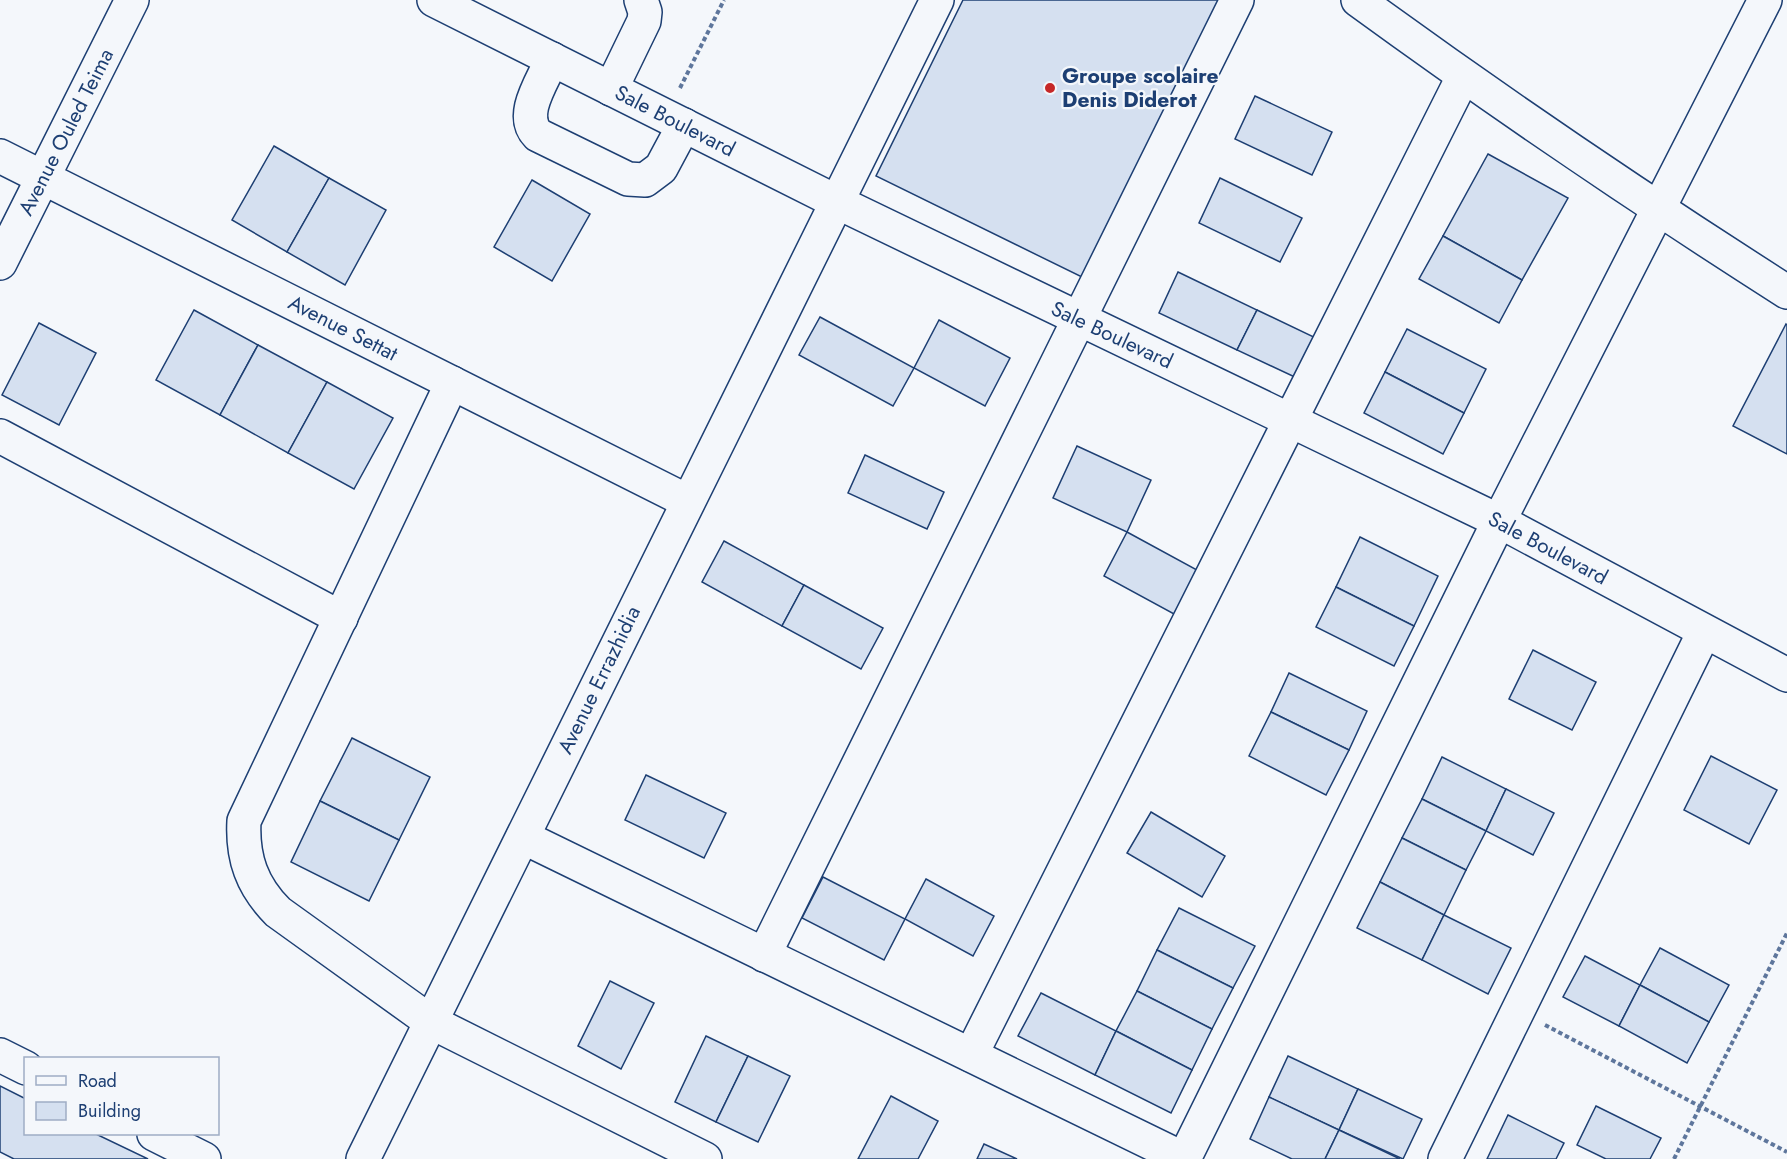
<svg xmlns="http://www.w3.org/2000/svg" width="1787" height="1159" font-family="Jost,sans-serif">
<rect width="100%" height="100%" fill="#f4f7fb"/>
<g fill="#d5e0f0" stroke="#1d3f73" stroke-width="1.5">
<polygon points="963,0 1224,0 1086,279 876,176"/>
<polygon points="1255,96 1332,132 1312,175 1235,139"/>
<polygon points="274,146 329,178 287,252 232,220"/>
<polygon points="1488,154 1568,198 1522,280 1443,236"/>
<polygon points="329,178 386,210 345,285 287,252"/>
<polygon points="1220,178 1302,218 1280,262 1199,223"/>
<polygon points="532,180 590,214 552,281 494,247"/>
<polygon points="1443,236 1522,280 1499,323 1419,279"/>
<polygon points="1178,272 1257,310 1237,350 1159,313"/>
<polygon points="194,310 258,345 220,415 156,380"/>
<polygon points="1257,310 1318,339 1299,379 1237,350"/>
<polygon points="820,317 914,368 893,406 799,355"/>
<polygon points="939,320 1010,358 985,406 914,368"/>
<polygon points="39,323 96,353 59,425 2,395"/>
<polygon points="1786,324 1787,325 1787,454 1733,426"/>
<polygon points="1407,329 1486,369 1464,413 1385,372"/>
<polygon points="258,345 327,382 288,453 220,415"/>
<polygon points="1385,372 1464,413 1443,454 1364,413"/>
<polygon points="327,382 393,418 354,489 288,453"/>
<polygon points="1077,446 1151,480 1127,532 1053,498"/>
<polygon points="865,455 944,492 927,529 848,493"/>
<polygon points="1127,532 1197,570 1174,614 1104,576"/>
<polygon points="1360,537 1438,576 1414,626 1336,587"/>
<polygon points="724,541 804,585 782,626 702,582"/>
<polygon points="804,585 883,628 861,669 782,626"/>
<polygon points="1336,587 1414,626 1394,666 1316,627"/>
<polygon points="1533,650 1596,682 1572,730 1509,699"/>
<polygon points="1289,673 1367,711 1349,750 1271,712"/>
<polygon points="1271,712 1349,750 1326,795 1249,756"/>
<polygon points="352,738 430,777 399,840 320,801"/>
<polygon points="1711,756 1777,790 1749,844 1684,810"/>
<polygon points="1442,757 1506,789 1486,831 1422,799"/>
<polygon points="646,775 726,813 704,858 625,820"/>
<polygon points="1506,789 1554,813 1533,855 1486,831"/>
<polygon points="1422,799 1486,831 1466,870 1402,838"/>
<polygon points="320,801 399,840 369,901 291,862"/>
<polygon points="1151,812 1225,856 1202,897 1127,853"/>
<polygon points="1402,838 1466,870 1444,915 1380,882"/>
<polygon points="823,877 905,919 884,960 802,918"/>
<polygon points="926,879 994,916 973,956 905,919"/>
<polygon points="1380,882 1444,915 1422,960 1357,928"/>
<polygon points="1179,908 1255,946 1233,988 1157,950"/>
<polygon points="1444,915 1511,948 1488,994 1422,960"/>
<polygon points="1660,948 1729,985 1709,1022 1640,985"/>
<polygon points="1157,950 1233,988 1212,1029 1137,991"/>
<polygon points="1585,956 1640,985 1619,1026 1563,997"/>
<polygon points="610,981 654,1003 621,1069 578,1046"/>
<polygon points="1640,985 1709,1022 1687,1063 1619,1026"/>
<polygon points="1137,991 1212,1029 1192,1070 1116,1031"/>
<polygon points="1041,993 1116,1031 1095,1075 1018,1036"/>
<polygon points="1116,1031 1192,1070 1171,1113 1095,1075"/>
<polygon points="706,1036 748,1056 716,1122 675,1102"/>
<polygon points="748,1056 790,1076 758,1142 716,1122"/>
<polygon points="1288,1056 1358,1089 1339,1130 1269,1097"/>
<polygon points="0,1086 26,1099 26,1134 96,1134 148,1159 14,1159 0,1152"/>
<polygon points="1358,1089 1422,1119 1403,1159 1339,1130"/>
<polygon points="891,1096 938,1121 918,1159 858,1159"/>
<polygon points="1269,1097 1339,1130 1325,1159 1292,1159 1250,1139"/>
<polygon points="1596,1106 1661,1138 1650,1159 1606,1159 1577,1145"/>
<polygon points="1508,1115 1564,1143 1556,1159 1487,1159"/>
<polygon points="1339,1130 1400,1159 1325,1159"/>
<polygon points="984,1144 1017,1159 977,1159"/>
</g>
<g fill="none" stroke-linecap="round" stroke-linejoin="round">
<g stroke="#1d3f73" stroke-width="36">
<g id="minor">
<polyline points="434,0 835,201 1499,521 1787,675"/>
<path d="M1358,0c140,102 283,199 429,292"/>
<path d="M552,59c-9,22 -34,56 -14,76l90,44 17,1 16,-12 23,-43"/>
<polyline points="611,89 644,21 645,12 641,0"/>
<polyline points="0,156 687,501"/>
<polyline points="0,263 132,0"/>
<path d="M452,383l-208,438c-2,37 8,65 34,91l153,110 274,137"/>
<polyline points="0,436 341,618"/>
<polyline points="523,837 1184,1159"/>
<polyline points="764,955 1237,0"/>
<polyline points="0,1055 26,1068"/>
<polyline points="971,1055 1463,77"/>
<polyline points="154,1134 204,1159"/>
<polyline points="363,1159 937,0"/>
<polyline points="1184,1159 1499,521 1765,0"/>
<polyline points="1445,1159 1704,632"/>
</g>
</g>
<g stroke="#5e769c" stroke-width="4" stroke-dasharray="4.5 3" stroke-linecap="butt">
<polyline points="680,88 724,0"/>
<polyline points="1545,1025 1787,1152"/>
<polyline points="1674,1159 1787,933"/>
</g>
<use href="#minor" stroke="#f4f7fb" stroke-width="33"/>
</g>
<circle fill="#c62828" stroke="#f4f7fb" stroke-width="2" cx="1050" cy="88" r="6"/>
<g text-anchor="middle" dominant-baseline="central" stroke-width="4.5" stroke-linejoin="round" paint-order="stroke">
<g font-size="21" font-weight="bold" fill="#1d3f73" stroke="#f4f7fb" text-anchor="start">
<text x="1062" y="76">Groupe scolaire<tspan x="1062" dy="24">Denis Diderot</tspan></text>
</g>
<g font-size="21" fill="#1d3f73" stroke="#f4f7fb">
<text transform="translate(675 121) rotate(27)">Sale Boulevard</text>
<text transform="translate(66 132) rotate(-63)">Avenue Ouled Teima</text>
<text transform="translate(343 328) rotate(27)">Avenue Settat</text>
<text transform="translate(1112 335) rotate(25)">Sale Boulevard</text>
<text transform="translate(1548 548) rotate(28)">Sale Boulevard</text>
<text transform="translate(599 680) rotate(-64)">Avenue Errazhidia</text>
</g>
</g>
<rect x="24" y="1057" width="195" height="78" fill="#f4f7fb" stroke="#9eadc5" stroke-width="1.5"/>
<rect x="36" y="1076" width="30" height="9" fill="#f4f7fb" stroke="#9eadc5" stroke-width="1.5"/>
<text x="78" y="1087" font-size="18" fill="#1d3f73">Road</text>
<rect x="36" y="1102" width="30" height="18" fill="#d5e0f0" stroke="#9eadc5" stroke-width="1.5"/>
<text x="78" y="1117" font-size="18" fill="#1d3f73">Building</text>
</svg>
